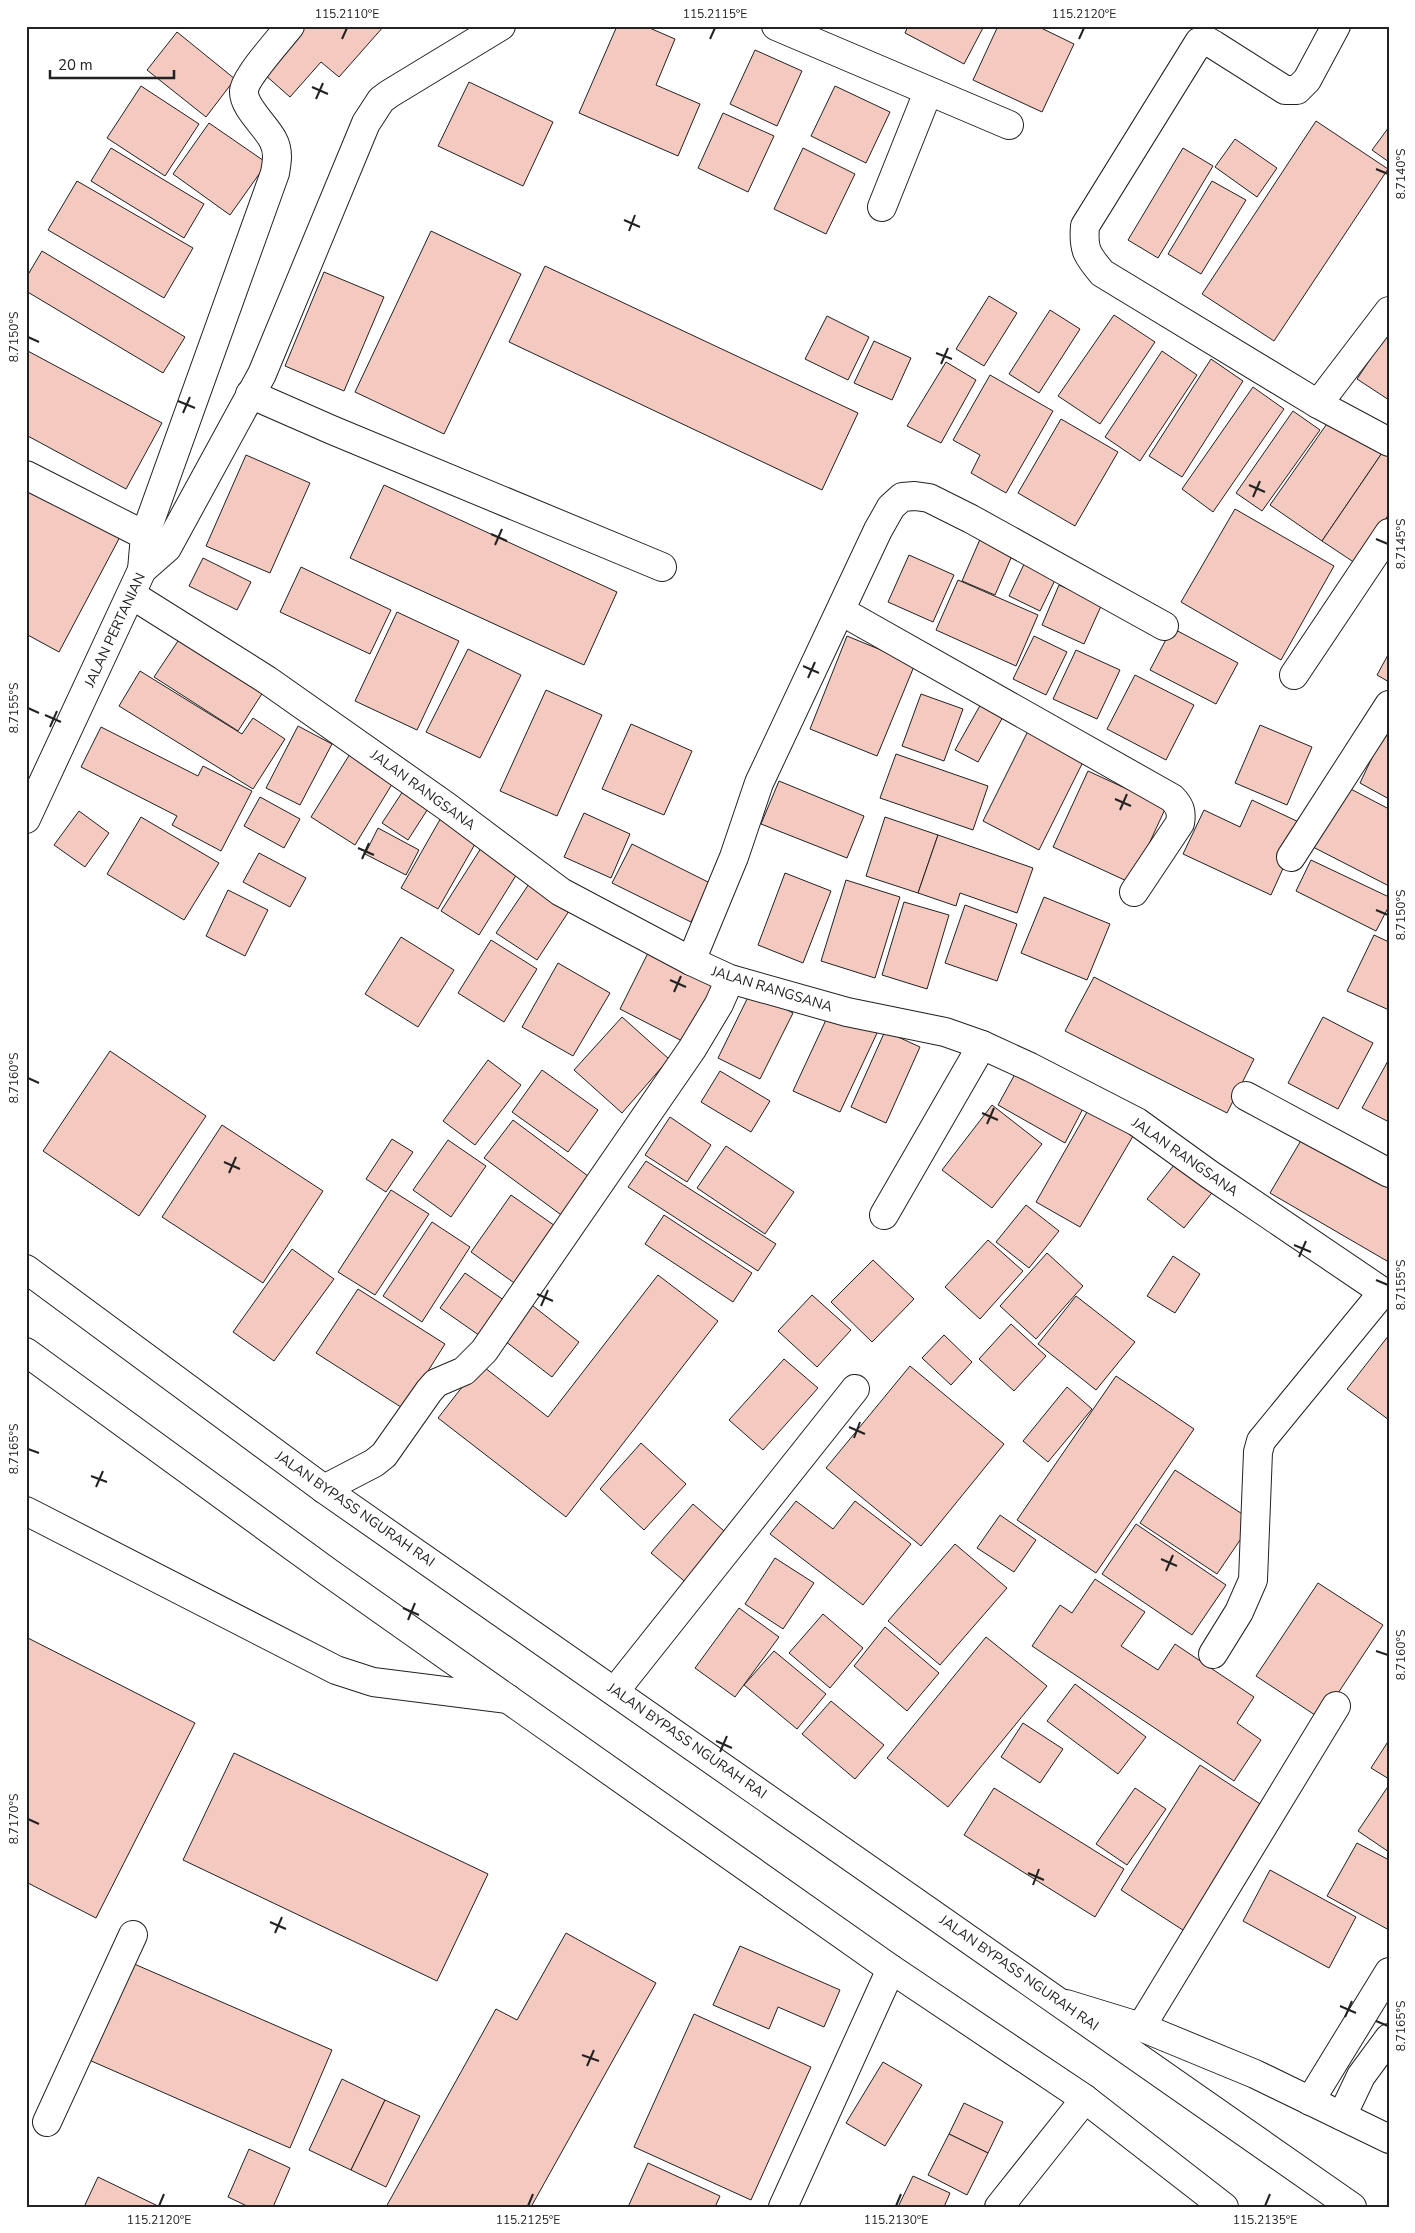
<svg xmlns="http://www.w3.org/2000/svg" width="1415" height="2233" font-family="'Nunito Sans',sans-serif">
<rect width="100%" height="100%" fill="#fff"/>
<g fill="#f3c9c0" stroke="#222">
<polygon points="306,26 384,26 339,77 321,62 290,97 264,74"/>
<polygon points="617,26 645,26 675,39 656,85 700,104 678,156 579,113"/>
<polygon points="908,26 984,26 964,64 905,33"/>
<polygon points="998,26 1037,26 1074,44 1042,112 973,80"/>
<polygon points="177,32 235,79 206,117 147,70"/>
<polygon points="755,50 802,71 777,126 730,104"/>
<polygon points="469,82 553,122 523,186 438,146"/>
<polygon points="141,86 199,124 165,176 107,138"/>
<polygon points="835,86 890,112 866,163 811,136"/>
<polygon points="723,113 774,136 748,192 698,168"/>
<polygon points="1316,121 1388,169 1274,341 1202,294"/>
<polygon points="209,123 267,163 230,215 173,174"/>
<polygon points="1389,127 1389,162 1372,150"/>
<polygon points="1235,139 1277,168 1257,197 1215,167"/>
<polygon points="111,148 204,204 184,238 91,181"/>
<polygon points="803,148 855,174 826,234 774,209"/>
<polygon points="1183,148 1213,166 1158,258 1128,240"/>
<polygon points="77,181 193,248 164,298 48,230"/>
<polygon points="1212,181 1246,200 1201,274 1168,254"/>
<polygon points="431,231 521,274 444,434 355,392"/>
<polygon points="42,251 185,337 163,373 26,291 26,278"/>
<polygon points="545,266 858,413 822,490 509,342"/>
<polygon points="324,272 384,297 344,391 285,366"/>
<polygon points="989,296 1017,313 984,366 956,349"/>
<polygon points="1050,310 1080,329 1039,393 1009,374"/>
<polygon points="1114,315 1155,342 1100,424 1058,396"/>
<polygon points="827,316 869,337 848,380 805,359"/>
<polygon points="1389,331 1389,400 1357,379"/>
<polygon points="874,341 911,358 892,400 854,383"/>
<polygon points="26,350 162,423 126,489 26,435"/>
<polygon points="1162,351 1197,375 1140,461 1105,437"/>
<polygon points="1211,359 1243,381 1182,477 1149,456"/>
<polygon points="946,362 976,380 941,443 907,426"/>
<polygon points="990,375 1053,411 1006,493 971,473 980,455 953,440"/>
<polygon points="1253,387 1284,409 1213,512 1182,489"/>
<polygon points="1293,411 1320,430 1262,511 1236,493"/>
<polygon points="1331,418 1382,453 1322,541 1270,505"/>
<polygon points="1061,419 1118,452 1075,526 1018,493"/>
<polygon points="1382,453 1389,457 1389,514 1355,563 1322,541"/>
<polygon points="246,455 310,483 270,573 206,546"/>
<polygon points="384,485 617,592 584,665 350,558"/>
<polygon points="26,486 121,535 59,652 26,634"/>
<polygon points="1235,509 1334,566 1281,660 1181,602"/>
<polygon points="981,537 1014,551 995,595 962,581"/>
<polygon points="909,555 954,575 933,622 888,602"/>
<polygon points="203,558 251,582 237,610 189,586"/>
<polygon points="1026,560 1057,576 1040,611 1009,596"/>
<polygon points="301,567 391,610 370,654 280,612"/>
<polygon points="958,580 1038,615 1016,666 936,630"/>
<polygon points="1059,585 1102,604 1084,644 1042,625"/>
<polygon points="397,612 459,641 417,730 355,701"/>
<polygon points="1172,628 1238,663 1216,704 1150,670"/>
<polygon points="182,635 265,689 238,731 154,677"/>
<polygon points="847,636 915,664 877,756 810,729"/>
<polygon points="1034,636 1067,652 1046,695 1013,679"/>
<polygon points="468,649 521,675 480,758 426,732"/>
<polygon points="1076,650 1120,670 1097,719 1053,699"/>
<polygon points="1389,653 1389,682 1377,675"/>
<polygon points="140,671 242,734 253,718 285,739 253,789 119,706"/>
<polygon points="1135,675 1194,705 1166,760 1107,729"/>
<polygon points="546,690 602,715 557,816 500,791"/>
<polygon points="921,694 963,709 944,761 902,746"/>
<polygon points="982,702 1004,715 978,762 955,750"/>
<polygon points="1389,722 1389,799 1360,783"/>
<polygon points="631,724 692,751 664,815 602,789"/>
<polygon points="1260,725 1312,747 1287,805 1235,783"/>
<polygon points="298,726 332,744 300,805 266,788"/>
<polygon points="101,727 198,776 203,766 252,791 221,851 172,825 177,816 81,767"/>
<polygon points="1028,731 1084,760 1039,850 983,821"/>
<polygon points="353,749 397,776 355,845 311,817"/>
<polygon points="896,754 988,786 973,830 880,798"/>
<polygon points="1088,771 1166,807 1131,883 1053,847"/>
<polygon points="779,781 864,816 847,858 761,824"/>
<polygon points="1345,786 1389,809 1389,886 1313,847"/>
<polygon points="405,788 431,804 408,840 382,823"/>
<polygon points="260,797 300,819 284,848 244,826"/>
<polygon points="1252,800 1303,824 1271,895 1183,854 1204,810 1240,827"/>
<polygon points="79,811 109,833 85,867 54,845"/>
<polygon points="584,813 630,834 611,878 564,857"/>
<polygon points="442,816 479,837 438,909 401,888"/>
<polygon points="141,817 219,863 184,920 107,874"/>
<polygon points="885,817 938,835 918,893 866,876"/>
<polygon points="378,828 419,850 406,875 365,854"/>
<polygon points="938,835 1033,868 1017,913 960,893 956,906 918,893"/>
<polygon points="632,844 710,883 691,922 612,883"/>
<polygon points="483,845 520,869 479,935 441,911"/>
<polygon points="259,853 306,878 290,907 243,882"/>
<polygon points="1311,860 1389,897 1389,906 1376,931 1296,891"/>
<polygon points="785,873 831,891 803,963 758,945"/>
<polygon points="846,880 900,897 875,978 821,961"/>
<polygon points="531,881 571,908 537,960 496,933"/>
<polygon points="228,890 268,910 245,956 206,936"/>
<polygon points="1044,897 1110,924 1087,980 1021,953"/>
<polygon points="904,902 949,915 927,989 882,975"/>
<polygon points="965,905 1017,924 997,981 945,963"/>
<polygon points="1374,935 1389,942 1389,1010 1347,991"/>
<polygon points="401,937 454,970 418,1027 365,994"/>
<polygon points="491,940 537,969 504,1022 458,993"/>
<polygon points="651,947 716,980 684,1042 620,1009"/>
<polygon points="558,963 610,993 573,1056 522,1027"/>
<polygon points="1094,977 1254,1059 1227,1113 1065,1031"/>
<polygon points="751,991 793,1013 760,1079 718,1058"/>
<polygon points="831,1009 878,1031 840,1112 793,1091"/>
<polygon points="622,1017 669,1059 622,1113 574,1070"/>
<polygon points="1323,1017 1373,1043 1338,1109 1288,1083"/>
<polygon points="885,1031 920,1047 886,1123 851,1107"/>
<polygon points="110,1051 206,1116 139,1216 43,1151"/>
<polygon points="1389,1059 1389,1122 1362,1108"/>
<polygon points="488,1060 521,1085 475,1145 443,1121"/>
<polygon points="1020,1065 1087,1101 1065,1143 998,1105"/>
<polygon points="542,1070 598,1110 568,1152 512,1112"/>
<polygon points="720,1071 770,1101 751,1132 701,1102"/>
<polygon points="992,1105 1042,1144 992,1208 942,1170"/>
<polygon points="1091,1105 1136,1131 1080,1227 1036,1202"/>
<polygon points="670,1117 711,1145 687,1182 645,1155"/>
<polygon points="513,1120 592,1179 564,1217 484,1158"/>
<polygon points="222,1125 323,1191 263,1283 162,1217"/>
<polygon points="1306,1132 1389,1181 1389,1257 1387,1261 1270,1193"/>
<polygon points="392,1139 413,1152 386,1192 366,1179"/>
<polygon points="448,1140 486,1166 451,1217 413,1190"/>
<polygon points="726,1146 794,1192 765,1234 697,1188"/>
<polygon points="1178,1160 1215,1189 1184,1228 1147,1199"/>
<polygon points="646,1161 776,1244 758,1271 628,1187"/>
<polygon points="391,1190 429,1214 375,1295 338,1272"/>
<polygon points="511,1195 558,1228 517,1285 471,1252"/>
<polygon points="1026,1205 1059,1231 1029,1268 996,1242"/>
<polygon points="664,1215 752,1273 733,1302 645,1244"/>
<polygon points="432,1222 470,1247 422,1322 383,1296"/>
<polygon points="988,1240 1023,1271 980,1319 945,1287"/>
<polygon points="292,1249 334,1279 274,1361 233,1332"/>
<polygon points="1047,1253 1083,1286 1036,1339 1000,1306"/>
<polygon points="1173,1256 1200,1274 1175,1313 1147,1296"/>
<polygon points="873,1260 914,1299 872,1342 831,1302"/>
<polygon points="465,1273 508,1303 483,1338 440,1308"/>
<polygon points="658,1275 718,1321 566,1517 438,1418 480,1364 548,1417"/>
<polygon points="358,1289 445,1344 404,1409 316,1353"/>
<polygon points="812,1295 851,1330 817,1367 778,1331"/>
<polygon points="1076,1296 1135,1342 1096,1390 1038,1344"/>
<polygon points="528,1302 579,1342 552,1377 501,1338"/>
<polygon points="1011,1324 1046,1356 1014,1391 979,1359"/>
<polygon points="944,1335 972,1362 951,1385 922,1358"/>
<polygon points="1389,1335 1389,1420 1347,1389"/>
<polygon points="784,1359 818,1388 763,1450 729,1420"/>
<polygon points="910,1366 1004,1444 921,1546 826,1468"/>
<polygon points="1116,1376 1194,1429 1096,1573 1017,1520"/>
<polygon points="1067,1387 1092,1409 1048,1462 1023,1441"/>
<polygon points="641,1443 686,1484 644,1530 600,1489"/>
<polygon points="1175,1470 1253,1521 1217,1574 1140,1523"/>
<polygon points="796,1501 833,1529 855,1501 911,1544 863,1605 770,1534"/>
<polygon points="693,1504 731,1537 689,1585 651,1553"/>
<polygon points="1000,1515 1036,1540 1014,1572 977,1548"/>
<polygon points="1136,1524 1226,1585 1192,1635 1102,1574"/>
<polygon points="955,1544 1007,1588 940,1665 888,1621"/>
<polygon points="775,1558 814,1583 783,1629 745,1604"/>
<polygon points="1095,1579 1145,1612 1121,1646 1158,1670 1175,1644 1254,1697 1237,1723 1261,1740 1234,1781 1032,1646 1060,1605 1072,1613"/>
<polygon points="1318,1583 1383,1625 1321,1719 1256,1676"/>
<polygon points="739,1608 779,1637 735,1697 695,1668"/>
<polygon points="823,1614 863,1648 830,1688 789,1653"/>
<polygon points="885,1627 939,1673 907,1711 854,1666"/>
<polygon points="26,1637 195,1723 96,1918 26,1882"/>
<polygon points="986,1637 1047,1686 948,1807 887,1758"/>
<polygon points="774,1651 826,1694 797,1729 744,1685"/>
<polygon points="1075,1684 1146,1737 1118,1774 1047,1721"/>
<polygon points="831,1701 884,1745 855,1779 802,1734"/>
<polygon points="1023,1723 1063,1749 1040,1783 1001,1757"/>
<polygon points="1389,1740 1389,1779 1371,1768"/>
<polygon points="234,1753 488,1874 437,1981 183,1860"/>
<polygon points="1200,1765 1268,1809 1189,1934 1121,1890"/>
<polygon points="1389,1785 1389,1852 1358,1831"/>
<polygon points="994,1788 1124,1869 1095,1917 964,1835"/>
<polygon points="1135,1788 1166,1809 1127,1865 1096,1844"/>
<polygon points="1357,1843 1389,1860 1389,1930 1327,1896"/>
<polygon points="1270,1870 1356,1917 1329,1968 1243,1921"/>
<polygon points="566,1933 656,1983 531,2207 386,2207 496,2009 517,2020"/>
<polygon points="740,1946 840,1990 824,2027 778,2007 769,2029 713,2005"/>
<polygon points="132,1963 332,2050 290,2148 89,2060"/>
<polygon points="694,2014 811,2067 751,2200 634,2147"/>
<polygon points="883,2062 922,2085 885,2146 846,2123"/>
<polygon points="342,2079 385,2100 351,2170 309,2150"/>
<polygon points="385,2100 420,2116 386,2187 351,2170"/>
<polygon points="964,2103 1003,2122 988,2153 949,2134"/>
<polygon points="949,2134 988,2153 967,2195 928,2175"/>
<polygon points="249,2149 290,2168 273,2207 249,2207 228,2197"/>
<polygon points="648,2163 720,2196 715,2207 628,2207"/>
<polygon points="913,2176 950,2193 944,2207 898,2207"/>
<polygon points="98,2177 160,2207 84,2207"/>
</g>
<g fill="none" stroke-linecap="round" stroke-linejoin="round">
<g stroke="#222" stroke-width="30">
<g id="minor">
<polyline points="776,26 1009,125"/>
<path d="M1336,26l-29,54 -10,10h-12l-71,-45 -7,-4 -8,1 -114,184c-2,24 2,29 17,47l216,131 71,38"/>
<polyline points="882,207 928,92"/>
<polyline points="250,394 332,430 662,567"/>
<polyline points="1318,404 1389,311"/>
<polyline points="26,475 162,544"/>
<path d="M142,570l3,-35 130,-362c2,-11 4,-22 -2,-33 -7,-14 -30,-33 -29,-49 1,-14 36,-52 46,-65"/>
<polyline points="132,595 267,680 446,806 561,892 691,961 730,979 847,1012 945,1032 982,1045 1030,1067 1137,1122 1209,1174 1383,1292"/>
<path d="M841,611l331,187c8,8 10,14 8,25l-46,69"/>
<polyline points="1294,675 1389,533"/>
<polyline points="26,819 142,570 167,548 262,374 366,123 381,100 389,94 501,26"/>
<polyline points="1291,857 1389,705"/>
<polyline points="691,961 734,857 759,783 878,530 891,507 902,497 915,496 929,498 971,519 1164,626"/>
<polyline points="1246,1096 1389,1173"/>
<polyline points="884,1215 982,1045"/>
<polyline points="324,1489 374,1463 384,1455 429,1391 436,1383 464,1371 484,1351 692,1049 719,1004 730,979"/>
<polyline points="26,1511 336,1670 373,1682 508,1699"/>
<polyline points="1213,1654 1239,1612 1253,1580 1258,1452 1261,1441 1383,1292"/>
<polyline points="615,1691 855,1389"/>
<polyline points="1141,2027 1336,1706"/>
<polyline points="1310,2101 1389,1972"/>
<polyline points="1342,2116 1361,2076 1389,2038"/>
<polyline points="47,2122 133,1935"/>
<polyline points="783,2207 891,1969"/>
<polyline points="999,2207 1085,2099"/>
</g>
</g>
<g stroke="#222" stroke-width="30">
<polyline id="major" points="1066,2004 1141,2027 1255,2074 1389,2139"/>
</g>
<g stroke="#222" stroke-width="30">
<g id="highway">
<polyline points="26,1269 324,1489 1352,2207"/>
<polyline points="26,1352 328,1572 508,1699 891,1969 1085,2099 1224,2207"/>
</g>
</g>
<use href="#minor" stroke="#fff" stroke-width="28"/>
<use href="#major" stroke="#fff" stroke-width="28"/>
<use href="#highway" stroke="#fff" stroke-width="28"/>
</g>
<path fill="none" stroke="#222" stroke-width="2" d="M342,39l5,-11M710,39l5,-11M1079,39l5,-11M312,87l16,7M316,99l7,-16M1376,169l12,5M624,220l16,7M629,231l6,-16M28,337l11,5M936,353l16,6M941,364l7,-16M178,401l17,7M183,413l7,-16M1249,485l16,7M1253,497l7,-16M491,534l16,7M1376,539l12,5M495,545l7,-16M803,666l16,7M808,678l7,-16M28,708l11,5M45,715l16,7M50,727l7,-16M1115,799l16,7M1120,810l7,-16M358,848l16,7M362,859l7,-16M1376,910l12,5M670,980l16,7M674,992l7,-16M28,1078l11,5M982,1113l16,7M987,1124l7,-16M224,1162l16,7M229,1173l7,-16M1294,1245l17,7M1299,1257l7,-16M1376,1280l12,5M537,1294l16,7M541,1306l7,-16M849,1427l16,7M854,1438l6,-16M28,1449l11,4M91,1476l16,6M96,1487l7,-16M1161,1559l16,7M1166,1571l7,-16M403,1608l16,7M408,1620l7,-17M1376,1651l12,4M716,1741l16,7M720,1752l7,-16M28,1819l11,5M1028,1873l16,7M1033,1885l6,-16M270,1922l16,7M275,1933l7,-16M1340,2006l16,7M1345,2017l7,-16M1376,2021l12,5M582,2055l17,6M587,2066l7,-16M159,2206l5,-12M528,2206l5,-12M896,2206l5,-12M1265,2206l5,-12"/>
<g text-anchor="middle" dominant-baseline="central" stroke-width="4" stroke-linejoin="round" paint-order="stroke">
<g font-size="14" fill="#222" stroke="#fff">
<text transform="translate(115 630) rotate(-65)">JALAN PERTANIAN</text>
<text transform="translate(423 790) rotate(36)">JALAN RANGSANA</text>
<text transform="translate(772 989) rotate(17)">JALAN RANGSANA</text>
<text transform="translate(1185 1157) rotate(35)">JALAN RANGSANA</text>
<text transform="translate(355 1509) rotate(35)">JALAN BYPASS NGURAH RAI</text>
<text transform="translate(687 1741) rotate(35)">JALAN BYPASS NGURAH RAI</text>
<text transform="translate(1019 1973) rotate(35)">JALAN BYPASS NGURAH RAI</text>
</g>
</g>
<rect width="1415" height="2233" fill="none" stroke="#ffffff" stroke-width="55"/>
<path d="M50 70v8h124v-8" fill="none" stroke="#222222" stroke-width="2.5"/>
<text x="58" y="70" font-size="15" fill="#222222" stroke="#ffffff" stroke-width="4" paint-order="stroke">20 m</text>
<rect x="28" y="28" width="1360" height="2178" fill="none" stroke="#222" stroke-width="2"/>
<g font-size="12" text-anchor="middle" fill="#222">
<text x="347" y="18">115.2110°E</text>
<text x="715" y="18">115.2115°E</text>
<text x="1084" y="18">115.2120°E</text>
<text transform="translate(1401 174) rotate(-90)" y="4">8.7140°S</text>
<text transform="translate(14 337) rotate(-90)" y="4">8.7150°S</text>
<text transform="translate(1401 544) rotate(-90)" y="4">8.7145°S</text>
<text transform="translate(14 708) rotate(-90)" y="4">8.7155°S</text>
<text transform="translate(1401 915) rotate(-90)" y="4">8.7150°S</text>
<text transform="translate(14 1078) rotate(-90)" y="4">8.7160°S</text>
<text transform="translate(1401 1285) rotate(-90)" y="4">8.7155°S</text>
<text transform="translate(14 1449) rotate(-90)" y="4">8.7165°S</text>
<text transform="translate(1401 1655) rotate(-90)" y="4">8.7160°S</text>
<text transform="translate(14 1819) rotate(-90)" y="4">8.7170°S</text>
<text transform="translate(1401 2026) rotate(-90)" y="4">8.7165°S</text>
<text x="159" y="2224">115.2120°E</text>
<text x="528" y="2224">115.2125°E</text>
<text x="896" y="2224">115.2130°E</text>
<text x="1265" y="2224">115.2135°E</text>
</g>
</svg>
